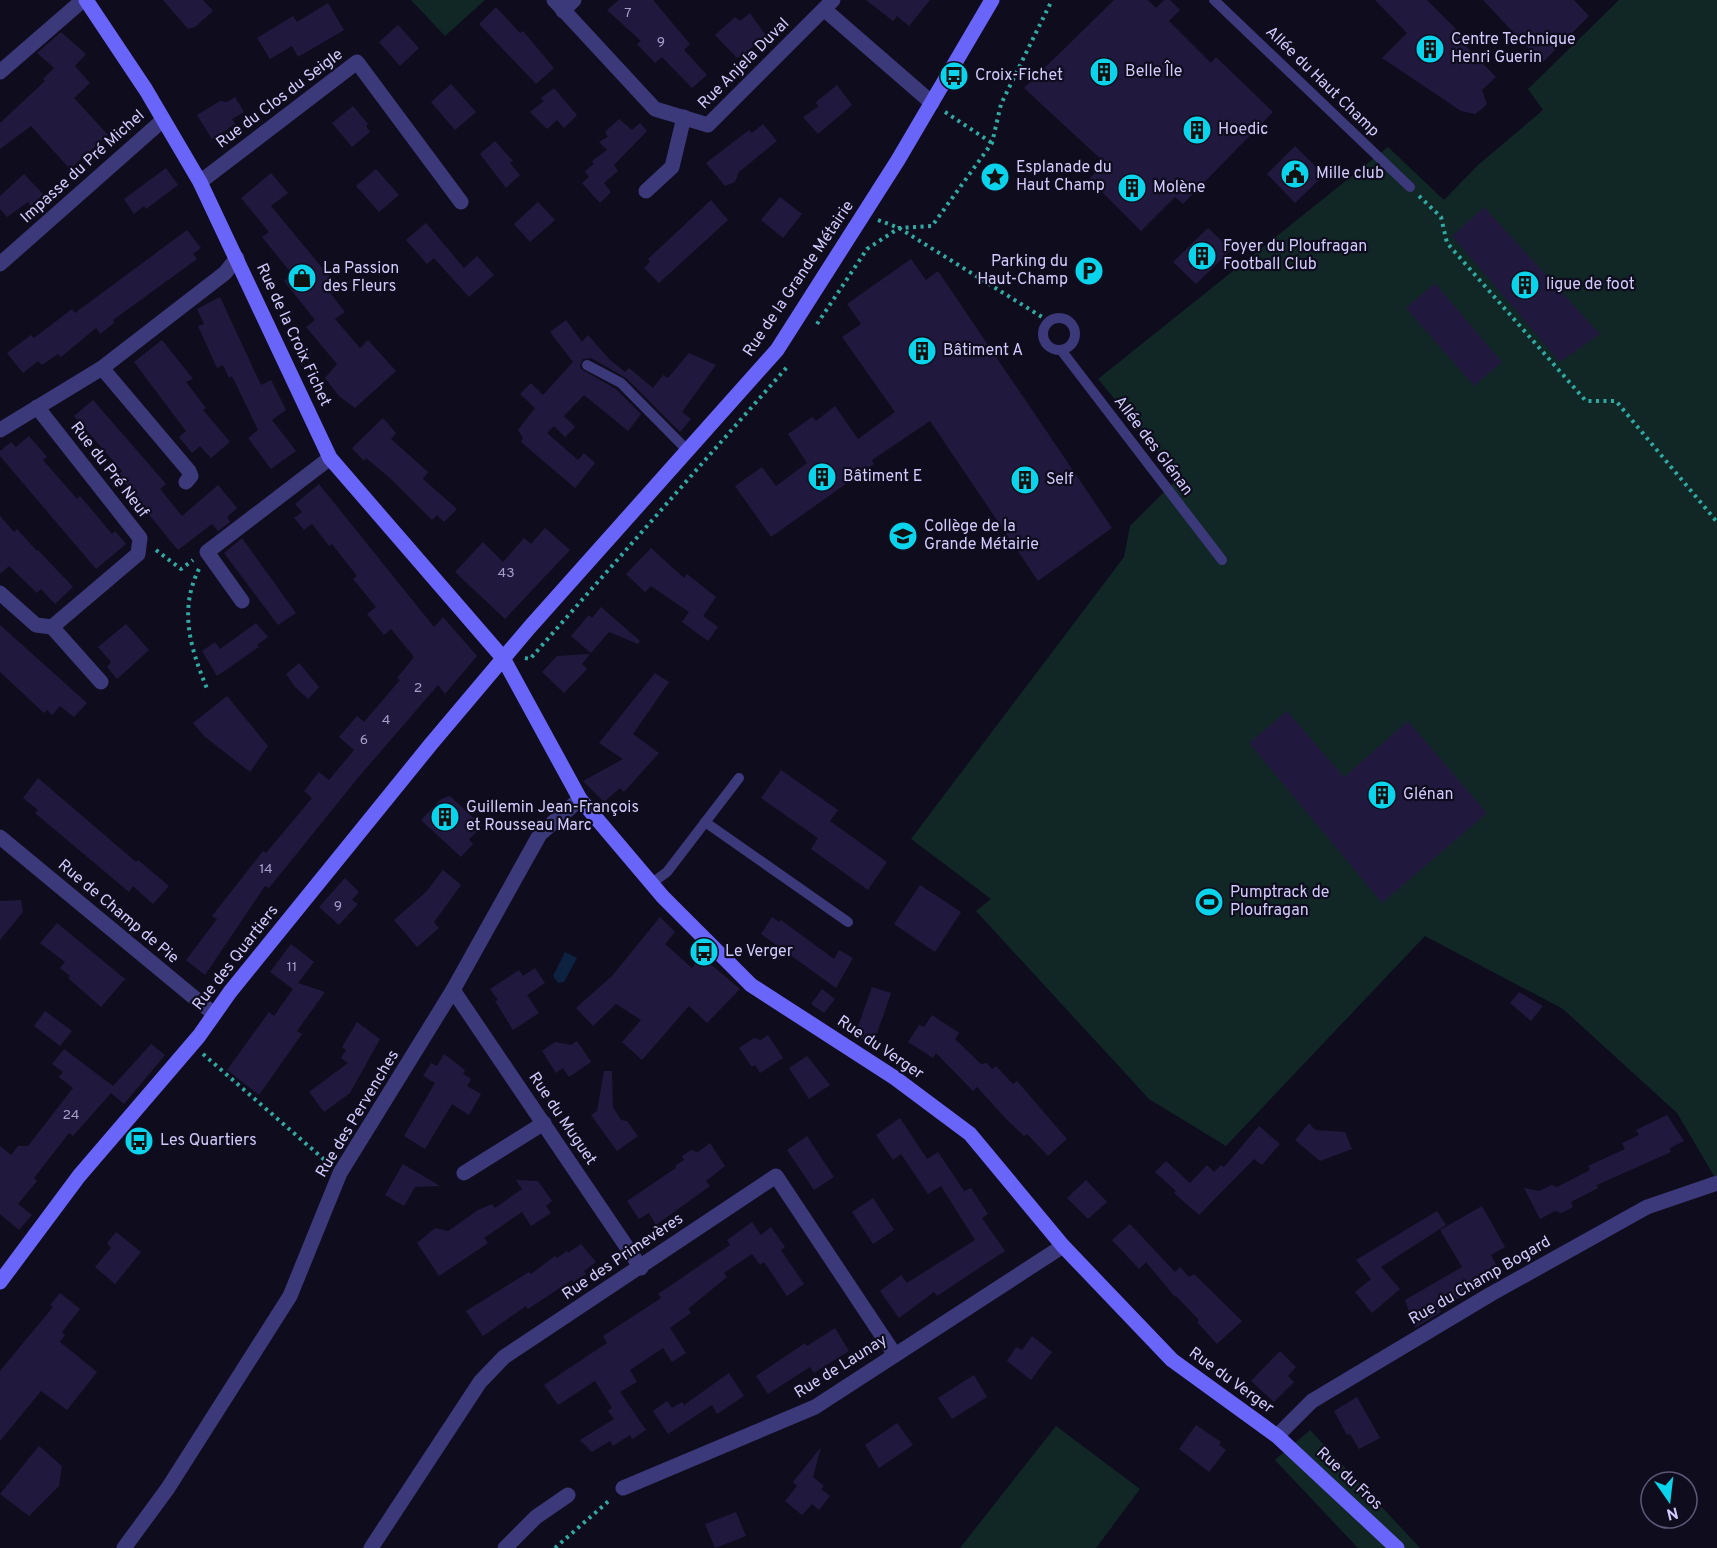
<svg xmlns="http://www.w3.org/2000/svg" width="1717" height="1548" font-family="Overpass,sans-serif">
<rect width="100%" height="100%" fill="#0f0c1d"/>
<g fill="#102726">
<polygon points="411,0 485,0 445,36"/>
<polygon points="1619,0 1717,0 1717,1181 1677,1113 1563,1009 1425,936 1226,1146 1149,1099 976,911 991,899 911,839 1124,557 1130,526 1179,477 1098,379 1388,147 1444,200 1478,165 1543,110 1528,89"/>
<polygon points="1056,1426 1140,1489 1096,1548 960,1548"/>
<polygon points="1310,1430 1420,1548 1358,1548 1275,1460"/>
</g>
<polygon fill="#0d2140" points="565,952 577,958 564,982 558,983 553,976"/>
<g fill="#21193d">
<polygon points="163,0 203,0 213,11 195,27 188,29"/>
<polygon points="619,0 653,0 690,44 684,50 707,75 692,88 662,57 655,63 637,44 641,41 607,10"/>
<polygon points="866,0 930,0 909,26 897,16 893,21"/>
<polygon points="1114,0 1148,0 1156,8 1164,0 1170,0 1180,10 1169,21 1211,63 1216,57 1273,112 1183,204 1175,197 1141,231 1089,179 1105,163 1024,88"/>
<polygon points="1375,0 1427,0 1464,37 1460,40 1496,77 1482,90 1487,104 1483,108 1475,114 1461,111 1382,58 1407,33"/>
<polygon points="1483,0 1574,0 1589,16 1542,63"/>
<polygon points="328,3 344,30 298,57 292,46 270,59 257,38 293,16 297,22"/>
<polygon points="496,7 520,33 523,31 554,68 536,84 479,24"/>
<polygon points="750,13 767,37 737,58 715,35 735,17 740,21"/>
<polygon points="398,25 419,48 400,66 379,42"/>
<polygon points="61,32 86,54 75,66 90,83 74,98 108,135 70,169 31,126 0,149 0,123 45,81 43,79 54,68 37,53"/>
<polygon points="451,84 476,112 455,130 431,102"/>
<polygon points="837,85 852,105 818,134 803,117 818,107 816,102"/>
<polygon points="554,88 577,115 564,128 557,120 547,129 530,112 544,101 541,98"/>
<polygon points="235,97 244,112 232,119 235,124 212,139 197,115 220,101 227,102"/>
<polygon points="353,106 368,124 366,126 370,132 352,147 332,123"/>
<polygon points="619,119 632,130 640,123 647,131 614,165 618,171 604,183 611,192 600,203 582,183 589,177 585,171 594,164 592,161 607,150 599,142 608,137 605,132"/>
<polygon points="763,124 777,141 739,172 735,182 725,186 706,163 749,130 752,133"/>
<polygon points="495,141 513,161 510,163 520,175 506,188 480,154"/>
<polygon points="1295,146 1324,175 1295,203 1267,174"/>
<polygon points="166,168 178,185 146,209 144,206 134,214 124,199"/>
<polygon points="376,169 399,195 379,212 356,186"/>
<polygon points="271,173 288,193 271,206 339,288 331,294 345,312 335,319 360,348 368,340 396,371 355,408 339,396 325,378 337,364 306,327 315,320 284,281 292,274 262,237 269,232 241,198"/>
<polygon points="24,174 43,194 31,206 28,202 7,217 0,209 0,196"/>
<polygon points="780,197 802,214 783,238 761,220"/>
<polygon points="711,200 728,220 659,283 644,268 650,262 648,259"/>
<polygon points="538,202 555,220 530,242 514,224"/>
<polygon points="1484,207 1600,334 1560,362 1452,236"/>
<polygon points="426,223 464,268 477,256 494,275 469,297 434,258 427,264 406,240"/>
<polygon points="1208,228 1231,250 1196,284 1173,262"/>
<polygon points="187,230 201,248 193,254 197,259 113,320 114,323 100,334 96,328 61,357 58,354 42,365 38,361 23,373 7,353 31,335 34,338 72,309 75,313"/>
<polygon points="911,259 926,280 938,271 1112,528 1038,581 930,421 872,460 874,464 771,537 735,486 762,467 776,486 807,463 788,434 812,417 816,421 835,406 858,439 895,412 842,337 861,324 847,304"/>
<polygon points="1435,283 1502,362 1474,386 1406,308"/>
<polygon points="220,297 261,385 271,380 286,410 272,420 296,451 271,469 248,438 258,430 232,376 229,378 223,365 217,368 198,326 204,324 197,309"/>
<polygon points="566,320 582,342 588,335 609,359 625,372 629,368 653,388 663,375 668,378 689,353 716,365 682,412 691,419 680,432 626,378 591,358 583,359 580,365 581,369 616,389 641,414 628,431 584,395 564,416 575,427 565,437 554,426 547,433 578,460 584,453 595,463 575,488 521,442 523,438 518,430 535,408 520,394 531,383 543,395 573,362 550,332"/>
<polygon points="162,340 193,379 186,382 206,408 203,410 230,442 211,458 200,446 192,453 179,437 186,431 134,362"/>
<polygon points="93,400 166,484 160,489 182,516 218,485 237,508 227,517 230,522 218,531 212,524 178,550 141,505 143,503 118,475 122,471 74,416"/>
<polygon points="383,418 396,433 391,439 428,472 423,479 457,509 444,522 437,515 432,520 391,479 366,458 364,461 352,448"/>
<polygon points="29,436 47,457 43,460 77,499 80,496 112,534 115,531 126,544 96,569 0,456 0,451 11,442 16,447"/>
<polygon points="319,484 434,627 443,617 477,656 445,694 438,685 357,779 269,888 265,886 205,975 186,960 217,919 212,916 263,851 266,853 312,798 304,791 319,772 329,780 354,750 339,737 357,716 364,722 400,680 397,678 414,657 391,629 384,635 367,614 376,607 353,579 357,576 332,544 329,546 312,524 304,530 294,518 302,512 295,504"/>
<polygon points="0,516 14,532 17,529 37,551 38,550 73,587 55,604 41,589 37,593 9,566 0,574"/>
<polygon points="545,528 570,550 505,619 455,572 483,542 503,562 524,538 531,544"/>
<polygon points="242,538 296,613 278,625 224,553"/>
<polygon points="651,548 684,578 687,574 716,597 703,616 718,627 708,641 682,622 689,612 651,586 645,592 626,574"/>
<polygon points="601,607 640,641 638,644 609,632 591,653 571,636 589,615 592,618"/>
<polygon points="256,623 268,637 257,645 259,647 217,676 202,651 215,642 220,649"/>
<polygon points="126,624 149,650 117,679 107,667 111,662 98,647"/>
<polygon points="0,625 87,703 74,717 60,706 52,715 47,710 44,713 0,672"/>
<polygon points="590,654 582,664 587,669 564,693 542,672 557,656"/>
<polygon points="299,663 319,687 308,699 295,687 286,674"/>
<polygon points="655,673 669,682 633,734 659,753 624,792 620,788 604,802 583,781 623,759 599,743"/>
<polygon points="227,696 268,746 250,772 204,736 193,723"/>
<polygon points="1287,711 1344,777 1408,721 1487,813 1382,903 1249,743"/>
<polygon points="781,770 838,810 830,821 887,862 868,890 811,849 818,838 761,798"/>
<polygon points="38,778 136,862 138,860 169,886 153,904 133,886 129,892 35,813 38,810 23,798"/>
<polygon points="450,796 482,826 469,839 473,844 461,857 421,820 441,799"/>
<polygon points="443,870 461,885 434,922 439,928 417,947 394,920 426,892"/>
<polygon points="345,878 359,892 352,900 358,904 339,925 319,907"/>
<polygon points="920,885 961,912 935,952 894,924"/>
<polygon points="21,900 23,912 0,940 0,901"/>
<polygon points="660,917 675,932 665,944 692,968 701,956 740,989 707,1023 689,1006 642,1060 622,1042 641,1020 616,1004 593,1026 576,1008 612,976"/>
<polygon points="772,917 779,922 781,920 834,959 839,950 853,958 836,988 761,934"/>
<polygon points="57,923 125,979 101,1007 68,978 70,976 60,968 65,962 40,943"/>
<polygon points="291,944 314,962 298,983 325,992 297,1031 302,1034 259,1095 227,1070 269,1012 274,1016 295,986 293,989 270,972"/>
<polygon points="535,968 545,983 527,995 539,1013 513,1030 495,1001 498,1000 490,989 519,970 523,976"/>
<polygon points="872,987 891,993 873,1045 855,1035"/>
<polygon points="822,989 835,999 824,1013 811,1004"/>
<polygon points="1519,992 1543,1006 1531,1021 1510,1003"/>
<polygon points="45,1011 72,1031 60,1046 34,1026"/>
<polygon points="932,1015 959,1033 955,1039 981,1064 987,1063 992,1069 996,1066 1013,1084 1017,1081 1067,1139 1048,1156 1027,1134 1024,1136 1007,1120 977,1087 973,1091 936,1053 933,1058 908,1042 919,1025 924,1027"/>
<polygon points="357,1022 380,1039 350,1093 324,1112 309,1092 348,1063 341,1058 346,1050 342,1047"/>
<polygon points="768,1035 783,1058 760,1073 755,1065 752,1067 739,1048 754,1038 761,1040"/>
<polygon points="577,1041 591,1062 569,1077 563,1068 556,1073 542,1051 555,1042 571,1045"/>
<polygon points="151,1044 165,1055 124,1104 111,1093 73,1136 69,1133 34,1178 37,1181 18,1204 32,1215 19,1230 0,1214 0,1146 11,1155 18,1146 28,1146 73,1088 59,1077 63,1072 52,1064 64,1049 113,1086"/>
<polygon points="444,1054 465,1070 463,1074 471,1079 467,1086 481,1094 469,1115 452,1104 425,1149 404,1136 435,1083 423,1076 431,1063 437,1066"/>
<polygon points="807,1056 830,1085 809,1099 789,1068"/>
<polygon points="604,1071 612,1071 613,1107 621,1120 627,1121 638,1136 617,1151 591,1115 597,1111"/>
<polygon points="1667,1115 1684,1141 1670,1148 1671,1152 1597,1185 1598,1188 1571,1202 1573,1207 1561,1213 1555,1211 1540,1219 1524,1188 1539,1191 1552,1185 1557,1187 1590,1170 1588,1166 1625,1149 1622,1143 1639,1135 1636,1130"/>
<polygon points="900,1118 927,1159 938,1152 964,1191 971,1188 988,1214 982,1218 1005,1251 937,1296 934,1292 899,1318 880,1291 901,1275 907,1283 975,1240 941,1186 928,1194 901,1154 893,1160 876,1135"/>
<polygon points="1309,1123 1315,1130 1345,1132 1352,1149 1320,1161 1295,1140"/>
<polygon points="1259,1126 1280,1144 1262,1165 1254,1159 1199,1215 1174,1193 1176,1191 1155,1172 1166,1161 1190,1183 1207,1165 1214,1172 1221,1165 1224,1167"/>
<polygon points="807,1136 834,1177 814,1190 787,1150"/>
<polygon points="710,1143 725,1166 706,1181 710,1186 656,1225 649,1213 639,1219 627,1201 676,1168 675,1166 684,1160 682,1156 691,1150 698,1152"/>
<polygon points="403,1164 440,1186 415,1187 404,1206 385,1195"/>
<polygon points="516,1180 538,1181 552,1201 546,1206 551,1213 531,1226 522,1212 484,1238 488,1243 439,1276 417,1243 435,1228 448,1231 478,1210 492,1204 495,1208 522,1189"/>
<polygon points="1086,1180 1107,1202 1088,1219 1067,1198"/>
<polygon points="873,1198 894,1230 873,1244 852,1212"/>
<polygon points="1482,1206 1505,1247 1491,1255 1502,1275 1439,1309 1441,1312 1415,1328 1405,1300 1462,1267 1440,1230"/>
<polygon points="1437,1211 1446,1225 1381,1267 1400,1289 1372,1313 1355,1292 1371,1279 1356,1260"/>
<polygon points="752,1222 761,1235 771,1227 785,1247 781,1250 804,1284 787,1296 764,1262 760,1265 752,1254 724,1273 727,1277 688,1309 691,1313 670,1328 686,1353 672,1362 663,1348 630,1370 637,1382 620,1392 646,1430 632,1439 630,1435 613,1446 610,1441 592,1452 580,1440 614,1419 608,1411 612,1408 595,1381 558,1405 544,1385 607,1343 603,1336 661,1298 658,1294 730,1245 727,1240"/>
<polygon points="1130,1224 1175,1272 1180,1267 1189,1277 1194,1274 1242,1321 1217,1344 1197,1322 1199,1320 1176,1296 1175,1297 1146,1262 1139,1269 1112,1240"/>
<polygon points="116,1232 141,1252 115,1284 95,1267 111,1248 107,1243"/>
<polygon points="581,1244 596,1262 584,1271 586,1274 573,1282 572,1280 528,1309 526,1306 483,1336 466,1311 529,1272 531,1274 555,1256 557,1258 567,1251 568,1253"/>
<polygon points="60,1293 80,1309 62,1332 65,1335 60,1342 97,1372 67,1410 41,1391 0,1441 0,1371 53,1307 50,1305"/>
<polygon points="835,1328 849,1351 814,1373 810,1367 768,1394 756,1376 805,1343 807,1346"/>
<polygon points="1032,1336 1052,1352 1031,1380 1007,1361 1016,1347 1022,1350"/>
<polygon points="1280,1351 1296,1367 1288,1376 1294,1382 1274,1402 1251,1381"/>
<polygon points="729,1373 744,1396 717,1414 712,1405 668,1434 653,1411 667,1401 672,1408 682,1402 684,1405"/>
<polygon points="974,1375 987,1397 952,1419 938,1398"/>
<polygon points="1357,1397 1380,1438 1359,1449 1350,1434 1347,1435 1334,1411"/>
<polygon points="897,1423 913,1445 879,1468 865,1445"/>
<polygon points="1196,1425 1221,1442 1219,1445 1226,1450 1209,1472 1179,1449"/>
<polygon points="39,1446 62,1466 59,1486 29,1516 0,1494"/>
<polygon points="821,1447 813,1477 824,1486 821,1489 830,1496 819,1510 812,1504 802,1515 785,1501 797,1486 793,1482"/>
<polygon points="736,1512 746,1536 715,1548 705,1524"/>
</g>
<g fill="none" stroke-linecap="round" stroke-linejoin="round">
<g stroke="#31aaa4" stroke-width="4" stroke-dasharray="3 4.5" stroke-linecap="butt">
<polyline points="945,112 992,143"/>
<polyline points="1419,196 1441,217 1447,243 1586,401 1616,401 1717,522"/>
<polyline points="878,220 899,228 1050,322"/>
<polyline points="817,324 867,249 899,228 932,226 992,143 1001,104 1052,0"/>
<polyline points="156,550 181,569 193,560"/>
<path d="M199,569c-21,42 -8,81 9,122"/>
<polyline points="525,658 530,659 787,367"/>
<polyline points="203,1054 327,1162"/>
<polyline points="555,1548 611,1499"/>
</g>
<g stroke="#3c397b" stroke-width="10">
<polyline points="1214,0 1410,187"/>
<circle cx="1059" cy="334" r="16"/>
<polyline points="1061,350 1222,560"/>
<polyline points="587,365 621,383 688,451"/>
<polyline points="705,822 848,922"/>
<polyline points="652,883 667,872 739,778"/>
</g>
<g stroke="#3c397b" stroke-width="15">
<polyline points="554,0 655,109 708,125 833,0"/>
<polyline points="825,10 932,103"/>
<polyline points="563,11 574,0"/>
<polyline points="0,72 83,0"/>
<polyline points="200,182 357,62 461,202"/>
<polyline points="646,191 672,167 684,117"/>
<polyline points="0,264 163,120"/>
<polyline points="102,368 189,471 191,476 186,482"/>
<polyline points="0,430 102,368 225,273 237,258"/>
<polyline points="0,593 36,625 52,627 138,554 140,538 37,407"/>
<polyline points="242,601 207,552 330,458"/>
<polyline points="52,627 101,682"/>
<polyline points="0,837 214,1014"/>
<polyline points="453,990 641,1268"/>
<polyline points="464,1173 544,1123"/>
<polyline points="1277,1436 1312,1401 1491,1294 1647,1207 1717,1183"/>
<polyline points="623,1488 815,1407 1063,1246"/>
<polyline points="124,1548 168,1488 290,1296 340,1173 453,990 540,834 580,799"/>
<polyline points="371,1548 480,1382 504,1357 776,1176 895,1355"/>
<polyline points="505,1548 536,1517 568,1495"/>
</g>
<g stroke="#6a65f9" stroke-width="15">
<polyline points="86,0 146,90 200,182 330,458 503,658 580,799 663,897 751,985 895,1078 970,1134 1063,1246 1172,1360 1277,1436 1397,1548"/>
<polyline points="0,1282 79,1176 199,1036 230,992 431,744 529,628 777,350 898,160 992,0"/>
</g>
</g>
<defs>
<g id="building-disc" transform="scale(1.5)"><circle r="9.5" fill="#09d4eb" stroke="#0f0c1d"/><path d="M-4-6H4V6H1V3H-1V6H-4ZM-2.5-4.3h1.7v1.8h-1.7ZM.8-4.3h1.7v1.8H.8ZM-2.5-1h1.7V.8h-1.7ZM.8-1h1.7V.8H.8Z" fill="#111"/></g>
<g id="bus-disc" transform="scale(1.5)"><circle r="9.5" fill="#09d4eb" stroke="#0f0c1d"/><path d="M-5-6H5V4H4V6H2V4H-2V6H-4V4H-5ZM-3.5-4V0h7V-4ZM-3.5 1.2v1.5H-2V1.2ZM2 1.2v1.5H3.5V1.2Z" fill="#111"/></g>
<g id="civic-disc" transform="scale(1.5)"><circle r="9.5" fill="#09d4eb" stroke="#0f0c1d"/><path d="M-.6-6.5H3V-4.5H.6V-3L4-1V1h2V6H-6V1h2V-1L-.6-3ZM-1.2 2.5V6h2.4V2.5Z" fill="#111"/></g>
<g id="sight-disc" transform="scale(1.5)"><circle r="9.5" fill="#09d4eb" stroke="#0f0c1d"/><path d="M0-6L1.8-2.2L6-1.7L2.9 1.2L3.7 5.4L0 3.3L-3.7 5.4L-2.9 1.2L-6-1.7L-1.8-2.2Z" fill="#111"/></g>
<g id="parking-disc" transform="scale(1.5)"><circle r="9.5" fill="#09d4eb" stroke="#0f0c1d"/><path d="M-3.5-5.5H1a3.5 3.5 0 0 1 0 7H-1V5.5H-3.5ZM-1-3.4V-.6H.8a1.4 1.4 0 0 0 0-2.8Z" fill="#111"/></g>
<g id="shop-disc" transform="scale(1.5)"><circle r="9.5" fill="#09d4eb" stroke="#0f0c1d"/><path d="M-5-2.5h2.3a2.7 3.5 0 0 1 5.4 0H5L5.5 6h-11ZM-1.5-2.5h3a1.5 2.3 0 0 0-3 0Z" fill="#111"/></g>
<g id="school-disc" transform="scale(1.5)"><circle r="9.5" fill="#09d4eb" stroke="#0f0c1d"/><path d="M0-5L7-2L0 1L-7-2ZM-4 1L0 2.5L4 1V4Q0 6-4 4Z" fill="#111"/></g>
<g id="stadium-disc" transform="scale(1.5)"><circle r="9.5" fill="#09d4eb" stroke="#0f0c1d"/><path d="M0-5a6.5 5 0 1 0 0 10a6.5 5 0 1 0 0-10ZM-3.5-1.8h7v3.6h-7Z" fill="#111"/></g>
</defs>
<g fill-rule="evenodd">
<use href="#building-disc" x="1430" y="49"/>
<use href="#building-disc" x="1104" y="72"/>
<use href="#bus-disc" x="954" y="76"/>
<use href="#building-disc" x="1197" y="130"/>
<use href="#civic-disc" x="1295" y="174"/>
<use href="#sight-disc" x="995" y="177"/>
<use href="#building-disc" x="1132" y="188"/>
<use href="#building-disc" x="1202" y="256"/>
<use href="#parking-disc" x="1089" y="271"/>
<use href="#shop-disc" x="302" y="278"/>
<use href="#building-disc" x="1525" y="285"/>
<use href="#building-disc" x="922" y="351"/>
<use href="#building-disc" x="822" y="477"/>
<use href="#building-disc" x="1025" y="480"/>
<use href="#school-disc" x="903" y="536"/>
<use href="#building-disc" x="1382" y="795"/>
<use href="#building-disc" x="445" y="817"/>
<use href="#stadium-disc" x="1209" y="902"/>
<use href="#bus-disc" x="704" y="952"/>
<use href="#bus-disc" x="139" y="1141"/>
</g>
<g text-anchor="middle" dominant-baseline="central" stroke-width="4.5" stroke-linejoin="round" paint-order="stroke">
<g font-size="14" fill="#a59ecd">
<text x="628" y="13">7</text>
<text x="661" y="42">9</text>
<text x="506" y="573">43</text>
<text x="418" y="688">2</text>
<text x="386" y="720">4</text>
<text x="364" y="740">6</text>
<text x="266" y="869">14</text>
<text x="338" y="906">9</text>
<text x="292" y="967">11</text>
<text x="71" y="1115">24</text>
</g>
<g font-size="16" fill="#d1cbfd" stroke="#0f0c1d" text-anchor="start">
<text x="1451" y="40">Centre Technique<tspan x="1451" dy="18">Henri Guerin</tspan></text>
<text x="1125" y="72">Belle Île</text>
<text x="975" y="76">Croix-Fichet</text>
<text x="1218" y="130">Hoedic</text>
<text x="1016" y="168">Esplanade du<tspan x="1016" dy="18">Haut Champ</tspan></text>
<text x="1316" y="174">Mille club</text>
<text x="1153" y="188">Molène</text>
<text x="1223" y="247">Foyer du Ploufragan<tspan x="1223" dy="18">Football Club</tspan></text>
<text x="1068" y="262" text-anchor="end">Parking du<tspan x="1068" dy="18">Haut-Champ</tspan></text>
<text x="323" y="269">La Passion<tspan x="323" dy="18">des Fleurs</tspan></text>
<text x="1546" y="285">ligue de foot</text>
<text x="943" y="351">Bâtiment A</text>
<text x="843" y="477">Bâtiment E</text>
<text x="1046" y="480">Self</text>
<text x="924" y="527">Collège de la<tspan x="924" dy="18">Grande Métairie</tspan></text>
<text x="1403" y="795">Glénan</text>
<text x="466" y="808">Guillemin Jean-François<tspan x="466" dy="18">et Rousseau Marc</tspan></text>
<text x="1230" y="893">Pumptrack de<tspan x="1230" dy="18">Ploufragan</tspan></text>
<text x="725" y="952">Le Verger</text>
<text x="160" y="1141">Les Quartiers</text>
</g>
<g font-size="16" fill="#d1cbfd" stroke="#0f0c1d">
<text transform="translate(744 64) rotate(-45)">Rue Anjela Duval</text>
<text transform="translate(1322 82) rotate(44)">Allée du Haut Champ</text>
<text transform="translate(280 99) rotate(-37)">Rue du Clos du Seigle</text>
<text transform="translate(83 167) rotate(-42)">Impasse du Pré Michel</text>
<text transform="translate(799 279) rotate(-56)">Rue de la Grande Métairie</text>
<text transform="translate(293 335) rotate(65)">Rue de la Croix Fichet</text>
<text transform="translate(1153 446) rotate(53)">Allée des Glénan</text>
<text transform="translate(109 470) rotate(52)">Rue du Pré Neuf</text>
<text transform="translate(118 912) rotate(40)">Rue de Champ de Pie</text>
<text transform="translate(236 958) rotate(-52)">Rue des Quartiers</text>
<text transform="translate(880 1048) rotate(34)">Rue du Verger</text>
<text transform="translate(358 1114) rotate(-59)">Rue des Pervenches</text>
<text transform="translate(562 1119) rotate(56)">Rue du Muguet</text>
<text transform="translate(623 1257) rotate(-34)">Rue des Primevères</text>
<text transform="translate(1480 1281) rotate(-30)">Rue du Champ Bogard</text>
<text transform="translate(841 1367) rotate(-32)">Rue de Launay</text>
<text transform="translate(1231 1381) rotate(36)">Rue du Verger</text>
<text transform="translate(1349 1479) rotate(43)">Rue du Fros</text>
</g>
</g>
<g transform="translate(1669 1500) rotate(166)"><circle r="28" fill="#0f0c1d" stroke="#5d5877" stroke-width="1.5"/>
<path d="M0-4.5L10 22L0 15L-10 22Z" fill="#09d4eb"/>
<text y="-9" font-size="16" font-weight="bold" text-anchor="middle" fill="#d1cbfd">N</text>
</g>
</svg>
